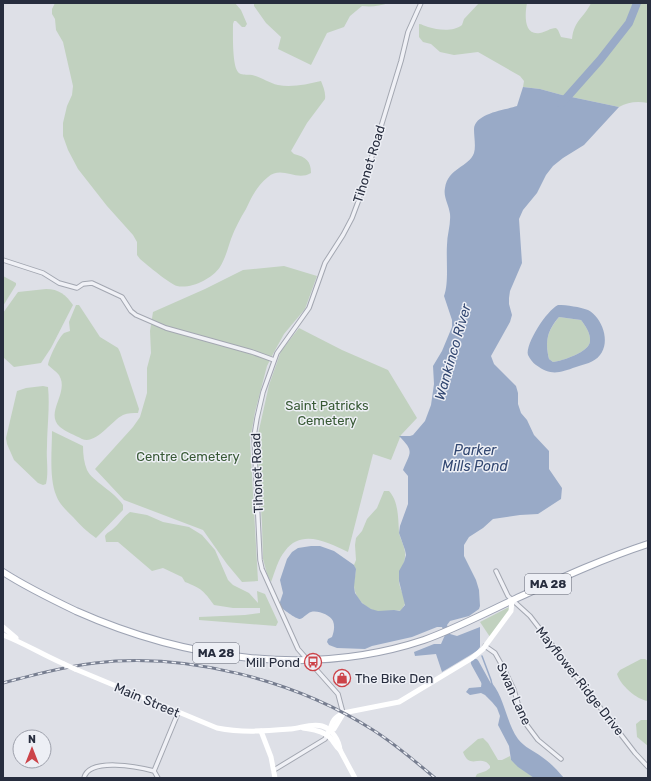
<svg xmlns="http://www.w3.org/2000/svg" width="651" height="781" font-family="Rubik,sans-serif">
<rect width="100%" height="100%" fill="#dee0e7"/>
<g fill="#c1d1bf">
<path d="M55,3h180l6,7 6,14 -2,3h-3l-6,-6h-2l-1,3c0,9 -1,41 5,48 3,4 10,2 14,3 9,2 17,8 26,10 14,3 29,-1 43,-4 2,5 5,12 4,18l-18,24 -16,28 3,3c12,3 17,7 17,19 -15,9 -29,-8 -43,4 -11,9 -16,19 -22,32 -6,10 -11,19 -15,30 -3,9 -6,20 -11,28 -8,12 -29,22 -43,19 -7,-2 -30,-21 -37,-27l-3,-4v-13l-4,-7 -26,-29 -29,-37 -10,-19 -5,-14v-13l4,-17 5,-11 1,-9 -10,-44 -7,-12 -1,-11 -3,-5v-5z"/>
<path d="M254,3h135c-10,3 -17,4 -27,3l-12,10 -6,11 -17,6 -16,32 -33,-16 3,-12 -15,-14 -12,-17z"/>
<path d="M479,3h48c-2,10 -4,33 13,30 6,-1 10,-5 16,-5l2,2 3,7 11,2c2,-19 12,-21 19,-36h57v100c-11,-2 -20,-1 -29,4l-57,-12 -22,-6 -17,-2 1,-6 -4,-5 -42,-24 -24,3 -14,-3 -9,-8 -8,-2 -4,-5v-13c3,0 5,2 9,3 10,3 25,5 34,-2l2,-6z"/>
<polygon points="284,266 317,276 305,309 284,334 273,354 267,366 255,412 250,440 258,581 242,582 227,564 203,530 124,500 95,469 133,427 140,417 147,393 147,368 151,353 150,331 153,312 205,289 243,270"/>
<polygon points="3,276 16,283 16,285 3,306"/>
<path d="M46,289c13,0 20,6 27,16l-22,43 -10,15 -27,4 -11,-10v-44l15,-21z"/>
<path d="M76,305h3l21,32 18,11 2,4 19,57 -1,4c-5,0 -10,0 -15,2 -12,6 -27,30 -41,24 -7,-4 -16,-7 -22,-12 -16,-15 10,-34 -1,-52 -3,-4 -8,-7 -11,-10 1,-7 11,-28 16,-32 2,-1 4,-1 6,-2l-1,-9z"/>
<path d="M559,317l22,3c4,5 10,14 9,21 0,11 -28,20 -37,21l-4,-3c-4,-19 -2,-27 10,-42z"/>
<path d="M299,328l43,22 46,20 29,48 -16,17 -10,25 -18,-6 -25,98c-20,-9 -46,-24 -63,-1 -7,8 -10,21 -14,31l-4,-8 -4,-15 -1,-34 -5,-86 12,-54 12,-34z"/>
<path d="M43,386l5,1c2,20 -1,40 -1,60 -1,12 2,25 -1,37l-3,1 -5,-2 -24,-23 -7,-16 -1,-6 11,-47 9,-3z"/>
<path d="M52,431l31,15c0,8 1,17 4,24 5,11 28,22 36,35v5l-27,28c-9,-6 -16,-13 -23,-21 -7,-7 -14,-13 -17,-22 -7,-18 -4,-45 -4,-64z"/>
<path d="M384,491h5c10,11 9,28 10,41 1,8 7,15 6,24 0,10 -7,15 -6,26 1,8 5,13 7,20l-5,9c-6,-1 -10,0 -16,1 -14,1 -30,-11 -31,-26 -1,-7 4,-14 0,-21l2,-5 -1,-15 1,-7 6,-7 5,-12 10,-11z"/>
<path d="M130,512l17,3 16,7 26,5 13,8 13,15 13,30 5,5 16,8 9,10 -1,-12 8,3 13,28 -2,4 -77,-6v-3l46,-2 15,-2v-5h-27l-19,-3c-10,-14 -13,-17 -29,-23l-3,-5 -19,-9 -11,3 -34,-29h-12l-1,-6c2,-4 5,-4 8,-7 6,-5 10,-12 17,-17z"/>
<polygon points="513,605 492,640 480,622"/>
<path d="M641,659h4l3,2v40c-11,-1 -28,-16 -31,-27l3,-4z"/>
<polygon points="641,720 648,720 648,746 637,737 636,724"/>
<path d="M483,738l5,5 10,17h4l8,-4 1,4 23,18h-59l2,-4 9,-3 4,-3v-2c-9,-13 -20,5 -27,-14l15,-13z"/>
</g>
<g fill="#99aac7" fill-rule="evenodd">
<path d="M523,87l17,2 22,6 57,12 -35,38 -21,13 -10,8 -7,9 -9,18 -14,17 -4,9 3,44 -12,28 -1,7v6l3,11 -2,7 -19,34 3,8 22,22 2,7v11l3,9 6,7 7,15 15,16v18l13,19 -1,11 -23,15 -18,1 -27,4 -10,9 -14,9 -5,8v11l12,24 3,10 1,16 -1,3 -10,7 -19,5 -3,4 3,9 7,2 23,-9v20l-3,4 -35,21 -6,-18 -21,2 -1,-4 20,-8h7l4,-9 -3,-8h-5l-25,10 -40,9 -7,3 -28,-1 -8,-3 -2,-3 1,-3 4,-2c2,-5 3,-11 1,-16 -3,-6 -15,-11 -22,-9 -4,1 -7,6 -11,7 -4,0 -18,-10 -21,-14l4,-12 -3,-13 7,-21 5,-7 6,-4 13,-2h9l14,5 20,14 2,4 -2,18 1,6 7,10 9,6 7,2 16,-1 6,1 5,-6 -6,-24v-10l5,-9 2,-7 -1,-5 -6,-17 1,-7 8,-22v-28l-5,-6c7,-18 12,-18 -4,-34h11l3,-1 12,-14 6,-16 3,-21 -1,-18 9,-15 10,-24v-7l-8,-24c5,-13 2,-36 3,-51 0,-10 4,-21 3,-31 -1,-9 -7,-17 -5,-26 3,-20 24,-21 29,-35 2,-7 0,-16 0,-24 1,-16 31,-19 43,-23z"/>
<path d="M558,305c9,0 22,2 30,5 14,7 23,32 12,45 -6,8 -16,9 -24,12 -17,6 -25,9 -40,-2 -3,-2 -6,-6 -8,-10 -3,-11 19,-45 30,-50zM559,317l22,3c4,5 10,14 9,21 0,11 -28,20 -37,21l-4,-3c-4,-18 -2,-28 10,-42z"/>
<path d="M482,680l6,5 4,-2c13,16 14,39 26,56 6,8 16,12 24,18 9,6 15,13 22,21h-30l-16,-11 -7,-7 -2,-14 -11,-21 2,-9 -3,-8 -5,-6 -7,-7 -4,-2 -11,2 -4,-3 3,-4 12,-1z"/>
</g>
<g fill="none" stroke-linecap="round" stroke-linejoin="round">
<polyline stroke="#99aac7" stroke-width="1.5" points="482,656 491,680 492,685"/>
<g stroke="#99aac7" stroke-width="8">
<polyline points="561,104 600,60 629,23 637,3"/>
<polyline points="475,663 491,692"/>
</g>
<g stroke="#a3a7b1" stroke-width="5.5">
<g id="street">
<polyline points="3,260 43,273 59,283 77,288 83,284 92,283 122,297 131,311 136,315 166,328 252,352 274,360"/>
<polyline points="496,571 508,596 530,616 635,753 648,767"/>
<polyline points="485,646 495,653 504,669 514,690 522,717 526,724 538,740 561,759"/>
<polyline points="343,713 338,694 298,649 262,569 260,560 254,436 257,418 263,392 277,353 309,308 325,263 343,235 352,218 358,202 401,61 408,32 421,3"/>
<polyline points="274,770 325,739 327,735"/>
<polyline points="154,771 178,713"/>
<path d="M84,778c5,-21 55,-11 70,-7l4,7"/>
</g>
</g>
<g stroke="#9da3b3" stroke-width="8">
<path id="primary" d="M3,572c23,15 48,27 73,39 108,48 234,67 348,29 31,-11 61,-27 91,-41 44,-20 87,-40 133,-55"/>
</g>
<use href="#street" stroke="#f0f1f6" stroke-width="3.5"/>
<g stroke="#fff" stroke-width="5">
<polyline points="3,627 16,638"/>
<path d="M3,635c21,8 40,20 61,29"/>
<path d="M75,669l142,59c25,5 49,3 74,1 10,-1 21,-6 31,-3 10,3 17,14 18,24l15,28"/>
<path d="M303,728c11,2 22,3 29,12 3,4 4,7 8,10"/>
<polyline points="331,729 334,729 343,714"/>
<polyline points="261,731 271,757 275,778"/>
<path d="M327,735c7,-12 2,-14 16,-22l56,-11 73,-44 11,-9 28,-38 1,-10"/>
</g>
<use href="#primary" stroke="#fff" stroke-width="6"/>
<g stroke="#777e90" stroke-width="3">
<path id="rail" d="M3,683c30,-8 60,-16 92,-20 91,-11 200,17 278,67 22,14 42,31 62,48"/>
</g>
<use href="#rail" stroke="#edeff5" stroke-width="1.5" stroke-dasharray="4.5" stroke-linecap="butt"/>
<polyline stroke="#fff" stroke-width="5" points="64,664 75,669"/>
</g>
<defs>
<g id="bus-ring" transform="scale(0.9)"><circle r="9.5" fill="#edeff5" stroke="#cc4349" stroke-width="1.5"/><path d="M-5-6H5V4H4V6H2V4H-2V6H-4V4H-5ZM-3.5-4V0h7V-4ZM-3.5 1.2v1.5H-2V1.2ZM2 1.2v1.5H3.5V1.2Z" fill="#cc4349"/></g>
<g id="shop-ring" transform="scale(0.9)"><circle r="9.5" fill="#edeff5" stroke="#cc4349" stroke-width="1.5"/><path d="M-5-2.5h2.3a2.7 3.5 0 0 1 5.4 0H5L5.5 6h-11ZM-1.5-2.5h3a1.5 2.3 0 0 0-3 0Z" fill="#cc4349"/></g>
</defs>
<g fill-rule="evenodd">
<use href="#bus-ring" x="313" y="662"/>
<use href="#shop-ring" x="342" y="678"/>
</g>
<g text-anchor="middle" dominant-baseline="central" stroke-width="3" stroke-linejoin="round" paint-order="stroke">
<g fill="#edeff5" stroke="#626775" stroke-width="1">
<rect x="525" y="574" width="46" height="20" rx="3"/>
<rect x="193" y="643" width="46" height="20" rx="3"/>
</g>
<g font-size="12" font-weight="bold" fill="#272d3e">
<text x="548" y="584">MA 28</text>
<text x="216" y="653">MA 28</text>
</g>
<g font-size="13" fill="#272d3e" stroke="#edeff5">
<text transform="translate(369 164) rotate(-73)">Tihonet Road</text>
<text transform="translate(257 473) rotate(-92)">Tihonet Road</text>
<text transform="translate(580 681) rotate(52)">Mayflower Ridge Drive</text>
<text transform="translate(514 694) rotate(66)">Swan Lane</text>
<text transform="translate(147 700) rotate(23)">Main Street</text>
</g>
<g font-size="13" fill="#385935" stroke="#edeff5">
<text x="327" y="405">Saint Patricks<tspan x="327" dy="15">Cemetery</tspan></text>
<text x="188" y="456">Centre Cemetery</text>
</g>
<g font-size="13" fill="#272d3e" stroke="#edeff5" text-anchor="end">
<text x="300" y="662">Mill Pond</text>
<text x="355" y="678" text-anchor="start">The Bike Den</text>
</g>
<g font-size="14" font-style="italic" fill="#324771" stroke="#edeff5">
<text transform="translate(453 352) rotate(-74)">Wankinco River</text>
<text x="475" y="450">Parker<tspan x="475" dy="16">Mills Pond</tspan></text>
</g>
</g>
<rect width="651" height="781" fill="none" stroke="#272d3e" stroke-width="8"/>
<g transform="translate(32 749)"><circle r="19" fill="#edeff5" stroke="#9ea1ac"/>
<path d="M0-3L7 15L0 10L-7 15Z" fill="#cc4349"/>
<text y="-6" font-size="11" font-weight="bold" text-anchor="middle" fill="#272d3e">N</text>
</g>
</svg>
